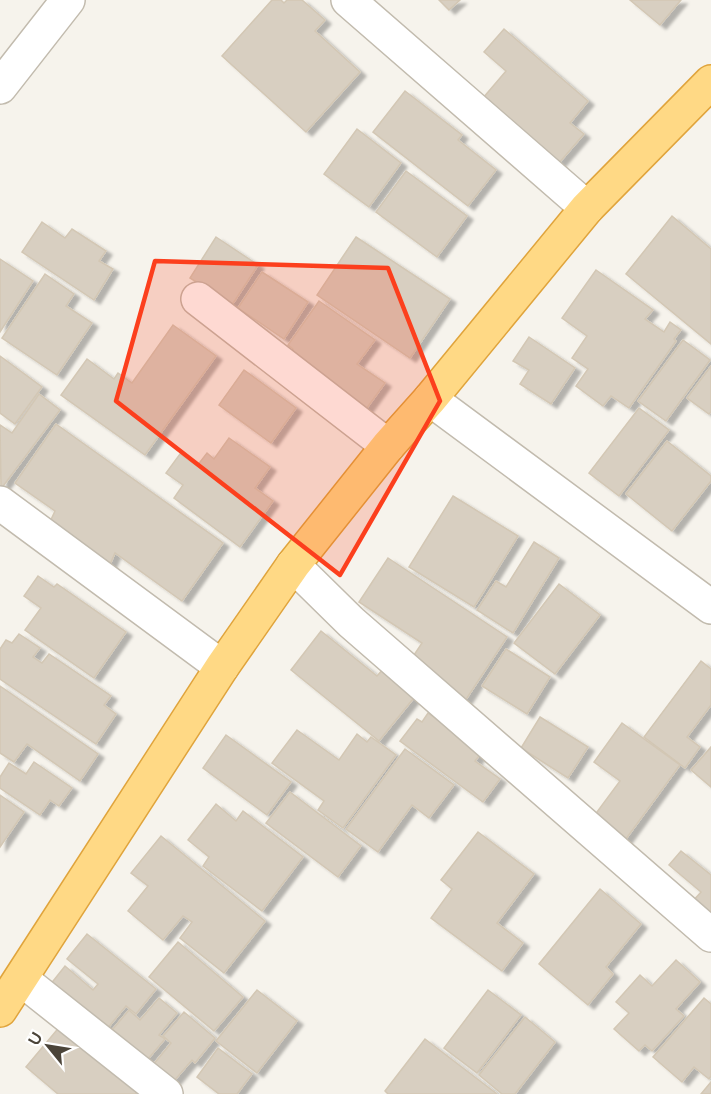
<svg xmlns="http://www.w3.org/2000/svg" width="711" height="1094" font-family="Raleway,sans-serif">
<defs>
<filter id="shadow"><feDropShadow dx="6" dy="4" stdDeviation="1.5" flood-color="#0004"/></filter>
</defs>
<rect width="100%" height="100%" fill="#f6f3ec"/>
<g fill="#d8cfc1" stroke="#d3c7b4" stroke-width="1.5" filter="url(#shadow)">
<polygon points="272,0 281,0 284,3 287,0 302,0 325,20 315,31 360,72 306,132 222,56"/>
<polygon points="439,0 460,0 449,10"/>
<polygon points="630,0 681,0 660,25"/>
<polygon points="504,29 588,101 570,123 584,134 559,163 483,98 506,71 484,52"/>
<polygon points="405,91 462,135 458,140 496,170 468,206 373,132"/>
<polygon points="357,129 401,163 369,207 324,174"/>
<polygon points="406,171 467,216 437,257 376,212"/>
<polygon points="672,216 711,249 711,344 626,274"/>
<polygon points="42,222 65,238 72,229 106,251 99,261 113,269 94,300 22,252"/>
<polygon points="216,237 258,265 232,305 190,278"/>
<polygon points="356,237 450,299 410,358 317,295"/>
<polygon points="0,259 33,281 0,332"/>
<polygon points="596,270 653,310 645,319 664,332 670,322 681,330 674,339 676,341 629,408 611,396 603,406 576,386 588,369 572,358 587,336 562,318"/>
<polygon points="262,272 308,302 284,339 238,308"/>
<polygon points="45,274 74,294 66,306 92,323 57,375 2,338"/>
<polygon points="319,301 375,340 357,364 385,383 364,412 286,358 293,349 288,345"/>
<polygon points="173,325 216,356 145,455 61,395 87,359 114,379 118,373 132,383"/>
<polygon points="529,337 575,368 551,404 520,384 529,370 513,361"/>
<polygon points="683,340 710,360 666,421 638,401"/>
<polygon points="0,356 42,387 15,424 0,413"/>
<polygon points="711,366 711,412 709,414 687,398"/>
<polygon points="244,370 296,408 271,443 219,405"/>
<polygon points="39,394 60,410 1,489 0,425 12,433"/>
<polygon points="639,408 669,430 619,496 589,473"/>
<polygon points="56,424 223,543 182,601 115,553 108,569 48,526 55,511 15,483"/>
<polygon points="229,438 270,467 255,488 273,501 240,547 174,498 183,485 166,473 180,454 197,466 207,453 214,459"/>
<polygon points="667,441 711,476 711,481 672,531 626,494"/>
<polygon points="453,496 518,536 474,607 409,567"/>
<polygon points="534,542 559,558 513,633 477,610 496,581 506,587"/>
<polygon points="388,558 507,637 465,701 408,664 422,643 359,602"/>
<polygon points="38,576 54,587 57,584 126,632 94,678 25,630 41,608 24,596"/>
<polygon points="559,584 600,615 555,674 514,643"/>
<polygon points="321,631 377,676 384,668 417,694 379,741 291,670"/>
<polygon points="19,634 40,648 33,657 42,663 49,654 111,696 104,705 116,714 96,744 0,679 0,649 6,640 12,643"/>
<polygon points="506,649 550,677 527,714 482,686"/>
<polygon points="701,661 711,669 711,705 687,737 700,747 685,768 644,737"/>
<polygon points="0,686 98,754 80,781 27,744 14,762 0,753"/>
<polygon points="428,713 482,752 475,761 500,779 483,802 400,741 417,719 422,722"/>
<polygon points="540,717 588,747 568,778 521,748"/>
<polygon points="622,723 680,765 623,843 591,820 620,781 594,762"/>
<polygon points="297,730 339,760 357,734 367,742 371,737 396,755 343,828 318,810 324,801 272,763"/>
<polygon points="226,735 291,782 267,815 203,768"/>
<polygon points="711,747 711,787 691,770"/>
<polygon points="405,749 454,785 429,818 412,805 378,852 346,829"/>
<polygon points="34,762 72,788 59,806 50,800 40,815 0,788 0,777 9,763 26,774"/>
<polygon points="290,792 361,846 338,877 266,823"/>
<polygon points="0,795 24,812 0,847"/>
<polygon points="216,804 236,821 243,811 303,857 262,911 203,866 209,857 188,840"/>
<polygon points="478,832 534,874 497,923 523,943 502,971 431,918 452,889 441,880"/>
<polygon points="161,836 265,921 224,973 180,938 192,922 183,916 163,940 128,911 148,886 131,873"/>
<polygon points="681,851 711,875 711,915 693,901 701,892 669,865"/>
<polygon points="600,889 641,924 606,967 613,974 588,1005 539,964"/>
<polygon points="87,934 156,989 136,1014 126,1006 102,1035 46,990 65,966 93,990 98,984 67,959"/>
<polygon points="178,942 243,997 214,1031 149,977"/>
<polygon points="676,960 700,982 676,1009 684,1016 652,1051 645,1045 639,1051 614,1029 629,1013 616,1002 640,975 652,986"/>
<polygon points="257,990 297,1021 257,1073 216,1041"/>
<polygon points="488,990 521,1015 477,1073 444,1048"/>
<polygon points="159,998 177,1013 159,1035 165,1039 143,1065 107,1036 129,1010 140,1020"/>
<polygon points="704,998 711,1004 711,1076 709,1079 694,1067 682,1082 653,1057"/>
<polygon points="184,1012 215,1038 195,1063 192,1060 168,1088 148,1071 171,1043 163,1036"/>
<polygon points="525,1017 555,1042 515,1094 502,1094 479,1075"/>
<polygon points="61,1025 139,1090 135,1094 58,1094 26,1067"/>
<polygon points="425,1039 497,1094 388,1094 385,1091"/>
<polygon points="218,1048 252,1074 237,1094 219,1094 197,1077"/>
<polygon points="711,1082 711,1094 701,1094"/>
</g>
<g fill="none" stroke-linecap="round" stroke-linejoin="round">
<g stroke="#c2bbae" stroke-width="36">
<g id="minor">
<polyline points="348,0 587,208"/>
<polyline points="0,87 68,0"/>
<polyline points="198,299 388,446"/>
<polyline points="430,399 711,607"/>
<polyline points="0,503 222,667"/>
<polyline points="293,565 351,622 711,935"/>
<polyline points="21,979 166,1094"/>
</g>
</g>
<g stroke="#e0a43c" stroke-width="36">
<polyline id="trunk" points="0,1010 222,667 293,565 388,446 430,399 587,208 711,82"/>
</g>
<use href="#minor" stroke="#fff" stroke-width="33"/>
<use href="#trunk" stroke="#ffd985" stroke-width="33"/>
</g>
<path fill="#fc3f1d" fill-opacity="0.2" stroke="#fc3f1d" stroke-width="4.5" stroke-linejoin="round" d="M155,261l233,7 52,133 -100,174 -224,-174z"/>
<g transform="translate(48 1046) rotate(300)" stroke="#ffffff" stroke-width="4.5" paint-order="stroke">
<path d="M0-4.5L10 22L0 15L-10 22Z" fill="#4b4439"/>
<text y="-9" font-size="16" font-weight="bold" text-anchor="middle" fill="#4b4439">U</text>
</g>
</svg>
